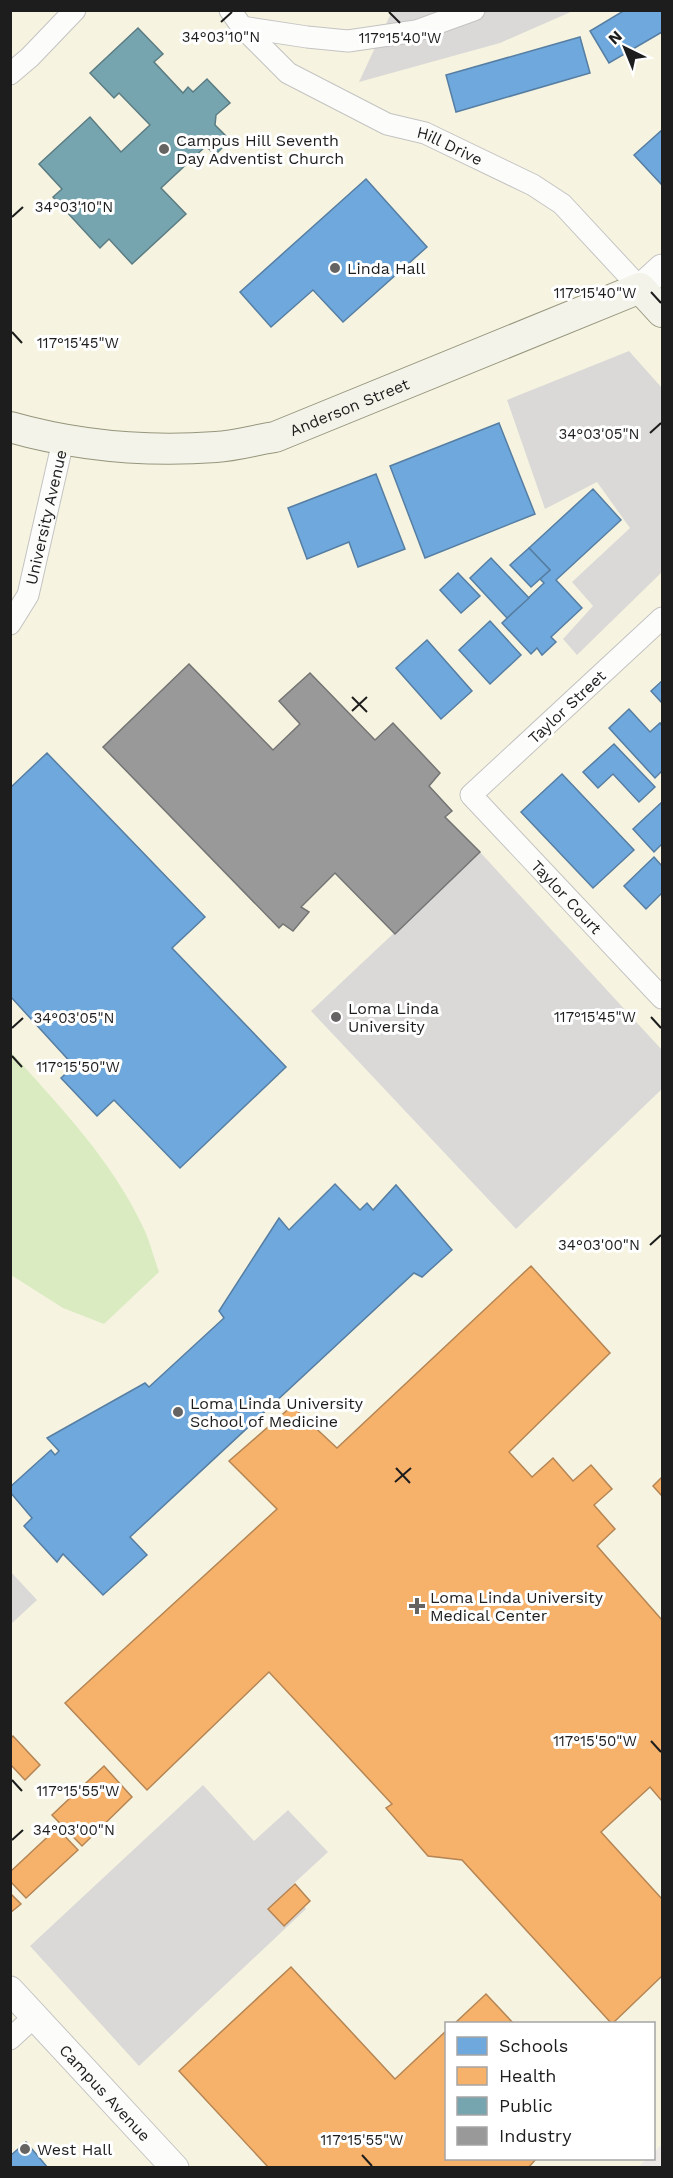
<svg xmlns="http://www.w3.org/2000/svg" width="673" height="2178" font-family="'Work Sans',sans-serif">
<rect width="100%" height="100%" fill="#ece9e6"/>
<polygon fill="#f6f4e0" points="11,11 662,11 662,2144 654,2152 654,2024 446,2024 446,2158 647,2159 637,2168 11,2168"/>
<path fill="#daebc2" d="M11,1052c49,55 101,108 133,177 6,13 10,29 15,43l-55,52 -41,-16 -52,-33z"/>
<g fill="#dad9d7">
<polygon points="392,11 573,11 500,43 359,82"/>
<polygon points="629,351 662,388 662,572 577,655 563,639 593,606 572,582 630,528 597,482 545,509 507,400"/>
<polygon points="480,852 662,1050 662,1089 516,1229 311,1011"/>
<polygon points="11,1572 37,1600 11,1624"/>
<polygon points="203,1785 254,1841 288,1810 328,1852 290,1887 306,1909 139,2066 30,1946"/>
</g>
<g fill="#6fa8dc" stroke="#567ea3" stroke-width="1.5">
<polygon points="625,10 662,10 662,32 609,63 590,31"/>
<polygon points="580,37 590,73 456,112 446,75"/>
<polygon points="662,130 662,185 634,155"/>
<polygon points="366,179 427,247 343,322 313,290 271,327 240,292"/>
<polygon points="499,423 535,514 425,558 390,466"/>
<polygon points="376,474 405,549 358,567 349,542 307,559 288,508"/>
<polygon points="593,489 621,520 556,580 582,608 551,637 556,642 542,655 537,648 531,654 502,623 544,583 540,579 550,570 529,548"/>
<polygon points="529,548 550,570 531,587 510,565"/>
<polygon points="491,558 529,598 507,618 470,578"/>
<polygon points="458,573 480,596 461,613 440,590"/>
<polygon points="490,621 521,655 490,684 459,650"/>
<polygon points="427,640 472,691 441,719 396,668"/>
<polygon points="662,681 662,703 651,691"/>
<polygon points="629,709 650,732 660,723 662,726 662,771 655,778 609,728"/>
<polygon points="614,744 655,787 639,802 613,774 598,788 583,772"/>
<polygon points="47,753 205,917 172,948 286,1067 180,1168 114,1100 97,1116 61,1078 74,1066 10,996 10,788"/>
<polygon points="562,774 634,850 593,888 521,812"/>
<polygon points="662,802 662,844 654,852 633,829"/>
<polygon points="654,857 662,866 662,893 646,909 624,886"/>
<polygon points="335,1184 360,1210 367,1203 373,1210 396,1185 452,1250 422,1277 414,1273 130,1537 147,1555 103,1595 63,1554 57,1562 24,1526 32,1518 10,1492 10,1487 51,1450 55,1455 59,1451 47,1438 145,1383 149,1387 224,1318 219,1311 279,1218 289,1230"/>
<polygon points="26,2142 48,2168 10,2168 10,2156"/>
</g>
<g fill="#f6b26b" stroke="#b58554" stroke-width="1.5">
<polygon points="531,1266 610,1353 509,1452 532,1477 553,1458 573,1481 591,1465 612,1489 594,1505 615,1529 597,1546 662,1620 662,1801 650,1787 601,1832 662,1899 662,1976 612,2024 462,1860 428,1856 386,1808 392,1804 269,1672 147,1790 65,1703 277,1509 229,1461 292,1406 337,1448"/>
<polygon points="662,1477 662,1496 653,1486"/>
<polygon points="13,1736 40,1765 25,1780 10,1764 10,1739"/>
<polygon points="104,1766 132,1797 82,1846 52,1815"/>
<polygon points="57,1828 78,1850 26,1898 10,1881 10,1872"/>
<polygon points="295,1884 310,1901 284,1926 268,1909"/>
<polygon points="10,1893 21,1904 10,1913"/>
<polygon points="291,1967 395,2079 446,2031 446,2158 537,2158 528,2168 269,2168 179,2071"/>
<polygon points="486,1994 514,2024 454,2024"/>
</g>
<polygon fill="#76a5af" stroke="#5b7c83" stroke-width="1.5" points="138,28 163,54 154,62 183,93 188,87 193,92 207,79 230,103 216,115 215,125 230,140 215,155 206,146 161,188 186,214 132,264 109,239 100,248 53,197 62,189 39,164 90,117 121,152 150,125 119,93 114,98 90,73"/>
<polygon fill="#999" stroke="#747474" stroke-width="1.5" points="189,664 273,750 300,724 279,701 310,673 375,740 393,723 440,773 429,786 452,811 445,817 480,852 395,934 335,873 301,907 309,912 293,931 283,924 279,928 103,747"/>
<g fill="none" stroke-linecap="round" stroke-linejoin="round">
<g stroke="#c4c3c2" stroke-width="23">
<g id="minor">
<polyline points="230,10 242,27 307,37 348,41 416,31 474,10"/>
<path id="s1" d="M242,27l46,46 99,51 38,9 108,52 29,19 78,84"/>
<polyline points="10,74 30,57 75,10"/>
<path id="s2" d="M662,618l-191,177 191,203"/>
<path id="s3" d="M10,624l18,-29 35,-154"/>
<polyline points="10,2039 35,2016"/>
</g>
</g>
<g stroke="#c4c3c2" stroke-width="29">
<g id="tertiary">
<polyline points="640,288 662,268"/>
<path id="s4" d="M10,1990l165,178"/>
</g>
</g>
<g stroke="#96967d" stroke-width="32">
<g id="secondary">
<path id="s5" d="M10,427c67,19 137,25 206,20 19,-1 39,-7 59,-10l365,-149 22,24"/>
</g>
</g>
<use href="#minor" stroke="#fcfcfb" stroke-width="21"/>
<use href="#tertiary" stroke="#fcfcfb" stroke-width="27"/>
<use href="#secondary" stroke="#f4f3e9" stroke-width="30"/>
</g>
<path fill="none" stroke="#1d1d1d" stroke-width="2" d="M389,12l11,11M221,22l11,-10M12,217l11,-10M651,292l10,11M12,332l10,11M650,433l11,-10M352,697l15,15M352,711l15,-14M651,1017l10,11M12,1028l11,-10M12,1056l10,11M650,1245l11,-10M396,1468l14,15M395,1482l16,-14M651,1741l10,11M12,1780l10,11M12,1840l11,-10M362,2155l10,11"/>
<g fill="#656463" stroke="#fff" stroke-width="2">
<circle cx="164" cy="149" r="6"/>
<circle cx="335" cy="268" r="6"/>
<circle cx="336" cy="1017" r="6"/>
<circle cx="178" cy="1412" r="6"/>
<path d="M414 1597h6v6h6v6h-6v6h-6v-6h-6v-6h6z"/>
<circle cx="25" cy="2149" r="6"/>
</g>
<g text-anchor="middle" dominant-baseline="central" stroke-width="6" stroke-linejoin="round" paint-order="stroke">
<g font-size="16" fill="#1d1d1d" stroke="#fff" text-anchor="start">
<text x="176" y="140">Campus Hill Seventh<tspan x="176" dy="18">Day Adventist Church</tspan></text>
<text x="347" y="268">Linda Hall</text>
<text x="348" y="1008">Loma Linda<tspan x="348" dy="18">University</tspan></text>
<text x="190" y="1403">Loma Linda University<tspan x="190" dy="18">School of Medicine</tspan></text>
<text x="430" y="1597">Loma Linda University<tspan x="430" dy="18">Medical Center</tspan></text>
<text x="37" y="2149">West Hall</text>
</g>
<g font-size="16" fill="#1d1d1d" stroke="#fff">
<text stroke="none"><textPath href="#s1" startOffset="243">Hill Drive</textPath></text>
<text stroke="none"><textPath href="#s5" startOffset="348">Anderson Street</textPath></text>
<text stroke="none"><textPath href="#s3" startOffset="114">University Avenue</textPath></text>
<text transform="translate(567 707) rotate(-43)">Taylor Street</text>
<text stroke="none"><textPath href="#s2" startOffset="400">Taylor Court</textPath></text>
<text stroke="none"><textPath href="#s4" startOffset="140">Campus Avenue</textPath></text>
</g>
</g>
<g font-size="15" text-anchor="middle" fill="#1d1d1d" stroke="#fff" stroke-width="6" stroke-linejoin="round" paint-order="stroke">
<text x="221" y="42">34°03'10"N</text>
<text x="400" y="43">117°15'40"W</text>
<text x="74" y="212">34°03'10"N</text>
<text x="595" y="298">117°15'40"W</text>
<text x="78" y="348">117°15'45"W</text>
<text x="599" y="439">34°03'05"N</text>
<text x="595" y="1022">117°15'45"W</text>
<text x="74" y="1023">34°03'05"N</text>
<text x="78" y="1072">117°15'50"W</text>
<text x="599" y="1250">34°03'00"N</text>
<text x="595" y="1746">117°15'50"W</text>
<text x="78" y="1796">117°15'55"W</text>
<text x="74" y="1835">34°03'00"N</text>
<text x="362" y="2145">117°15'55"W</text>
</g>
<rect width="673" height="2178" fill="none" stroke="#1d1d1d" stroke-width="24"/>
<rect x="445" y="2022" width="210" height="138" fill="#ffffff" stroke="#a5a5a5" stroke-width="1.5"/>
<rect x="457" y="2037" width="30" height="18" fill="#6fa8dc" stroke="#a5a5a5" stroke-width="1.5"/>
<text x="499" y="2052" font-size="18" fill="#1d1d1d">Schools</text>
<rect x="457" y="2067" width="30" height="18" fill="#f6b26b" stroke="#a5a5a5" stroke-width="1.5"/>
<text x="499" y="2082" font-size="18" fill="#1d1d1d">Health</text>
<rect x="457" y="2097" width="30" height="18" fill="#76a5af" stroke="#a5a5a5" stroke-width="1.5"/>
<text x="499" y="2112" font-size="18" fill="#1d1d1d">Public</text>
<rect x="457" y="2127" width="30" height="18" fill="#999999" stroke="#a5a5a5" stroke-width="1.5"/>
<text x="499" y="2142" font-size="18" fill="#1d1d1d">Industry</text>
<g transform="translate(625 48) rotate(317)" stroke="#ffffff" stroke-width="4.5" paint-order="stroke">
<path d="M0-4.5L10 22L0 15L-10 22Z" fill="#1d1d1d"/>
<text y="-9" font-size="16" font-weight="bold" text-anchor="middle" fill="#1d1d1d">N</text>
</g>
</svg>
